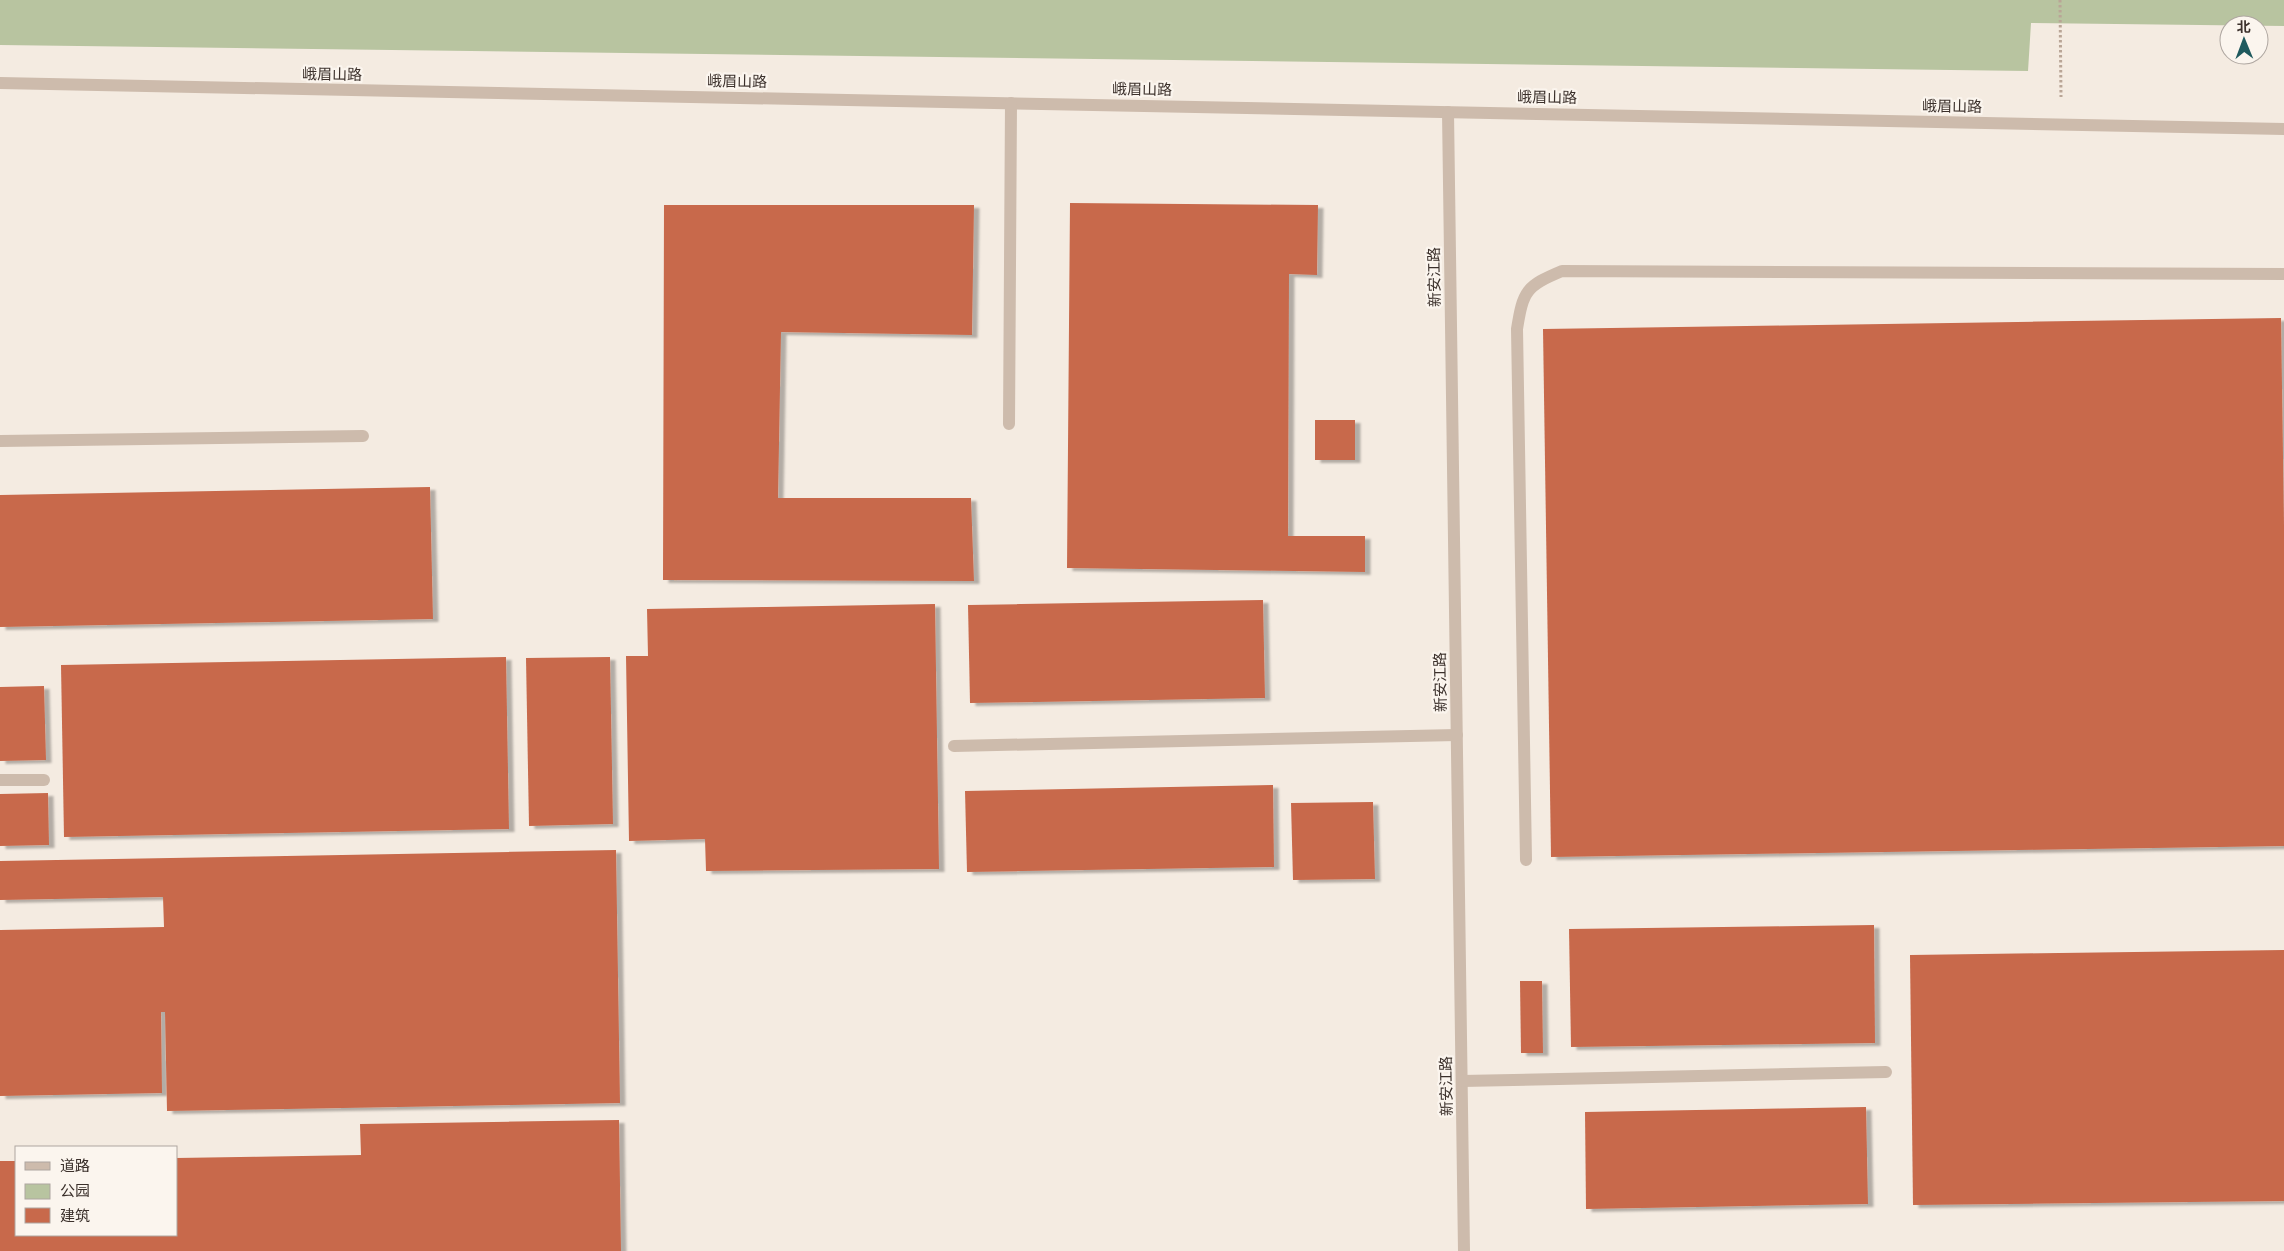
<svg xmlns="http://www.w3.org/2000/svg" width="2284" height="1251" font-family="'Titillium Web','Noto Sans SC',sans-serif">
<defs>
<filter id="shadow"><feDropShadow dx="5.5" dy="3" stdDeviation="1" flood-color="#0004"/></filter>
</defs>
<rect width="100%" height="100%" fill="#f4ebe1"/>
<polygon fill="#b8c4a0" points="0,0 2284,0 2284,26 2031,23 2028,71 0,45"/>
<g fill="#c8694b" filter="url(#shadow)">
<polygon points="1070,203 1318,205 1317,275 1289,274 1288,536 1365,536 1365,572 1067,568"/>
<polygon points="664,205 974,205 972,335 781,332 778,498 971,498 974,581 663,580"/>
<polygon points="2281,318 2284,527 2284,846 1551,857 1543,329"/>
<rect x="1315" y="420" width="40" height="40"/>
<polygon points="430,487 433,619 0,627 0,495"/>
<polygon points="1263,600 1265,698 970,703 968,605"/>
<polygon points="935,604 939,869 706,871 705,839 629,841 626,656 648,656 647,609"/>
<polygon points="506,657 509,829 64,837 61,665"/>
<polygon points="610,657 613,824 529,826 526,658"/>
<polygon points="44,686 46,760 0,761 0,687"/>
<polygon points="1273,785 1274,867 967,872 965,791"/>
<polygon points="48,793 49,845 0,846 0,794"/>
<polygon points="1373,802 1375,879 1293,880 1291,803"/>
<polygon points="616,850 620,1103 167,1111 165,1012 161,1012 162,1093 0,1096 0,930 164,927 163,897 0,900 0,861"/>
<polygon points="1874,925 1875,1043 1571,1047 1569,929"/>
<polygon points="2284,950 2284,1201 1913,1205 1910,955"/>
<polygon points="1520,981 1542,981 1543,1053 1521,1053"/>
<polygon points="1866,1107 1868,1204 1586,1209 1585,1112"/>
<polygon points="619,1120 621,1251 0,1251 0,1161 16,1161 16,1235 176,1235 176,1158 361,1155 360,1124"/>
</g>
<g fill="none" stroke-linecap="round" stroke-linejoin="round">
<polyline stroke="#b9a596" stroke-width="3" stroke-dasharray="2.5 2.5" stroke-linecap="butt" points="2060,0 2061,97"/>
<g stroke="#cdbbac" stroke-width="12">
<polyline points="0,83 2284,129"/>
<polyline points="1448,112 1464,1251"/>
<polyline points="1009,424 1011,103"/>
<polyline points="0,441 363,436"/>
<polyline points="954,746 1457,735"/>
<polyline points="0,780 44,780"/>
<path d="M1526,860l-9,-531c6,-38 9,-43 45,-58l722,3"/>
<polyline points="1462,1081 1886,1072"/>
</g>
</g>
<g text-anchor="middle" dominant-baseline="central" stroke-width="4.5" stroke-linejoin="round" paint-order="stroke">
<g font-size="15" fill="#3b302b" stroke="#fbf5ee">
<text transform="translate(332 74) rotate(1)">峨眉山路</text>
<text transform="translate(737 81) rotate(1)">峨眉山路</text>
<text transform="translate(1142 89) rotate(1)">峨眉山路</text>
<text transform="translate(1547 97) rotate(1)">峨眉山路</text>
<text transform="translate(1952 106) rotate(1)">峨眉山路</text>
<text transform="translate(1434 277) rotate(-91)">新安江路</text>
<text transform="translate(1440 682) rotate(-91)">新安江路</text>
<text transform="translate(1446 1086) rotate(-91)">新安江路</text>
</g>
</g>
<rect x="15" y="1146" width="162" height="90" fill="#fbf5ee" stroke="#aea6a0"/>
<rect x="25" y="1162" width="25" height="8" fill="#cdbbac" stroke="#aea6a0"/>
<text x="60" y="1171" font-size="15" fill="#3b302b">道路</text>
<rect x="25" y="1184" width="25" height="15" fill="#b8c4a0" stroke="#aea6a0"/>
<text x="60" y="1196" font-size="15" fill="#3b302b">公园</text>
<rect x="25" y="1208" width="25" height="15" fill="#c8694b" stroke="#aea6a0"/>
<text x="60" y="1221" font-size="15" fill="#3b302b">建筑</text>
<g transform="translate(2244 40) rotate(359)"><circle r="24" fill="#fbf5ee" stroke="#aea6a0"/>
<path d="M0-4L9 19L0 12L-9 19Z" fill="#1f5a5e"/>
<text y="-8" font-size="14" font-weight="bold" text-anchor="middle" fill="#3b302b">北</text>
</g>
</svg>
